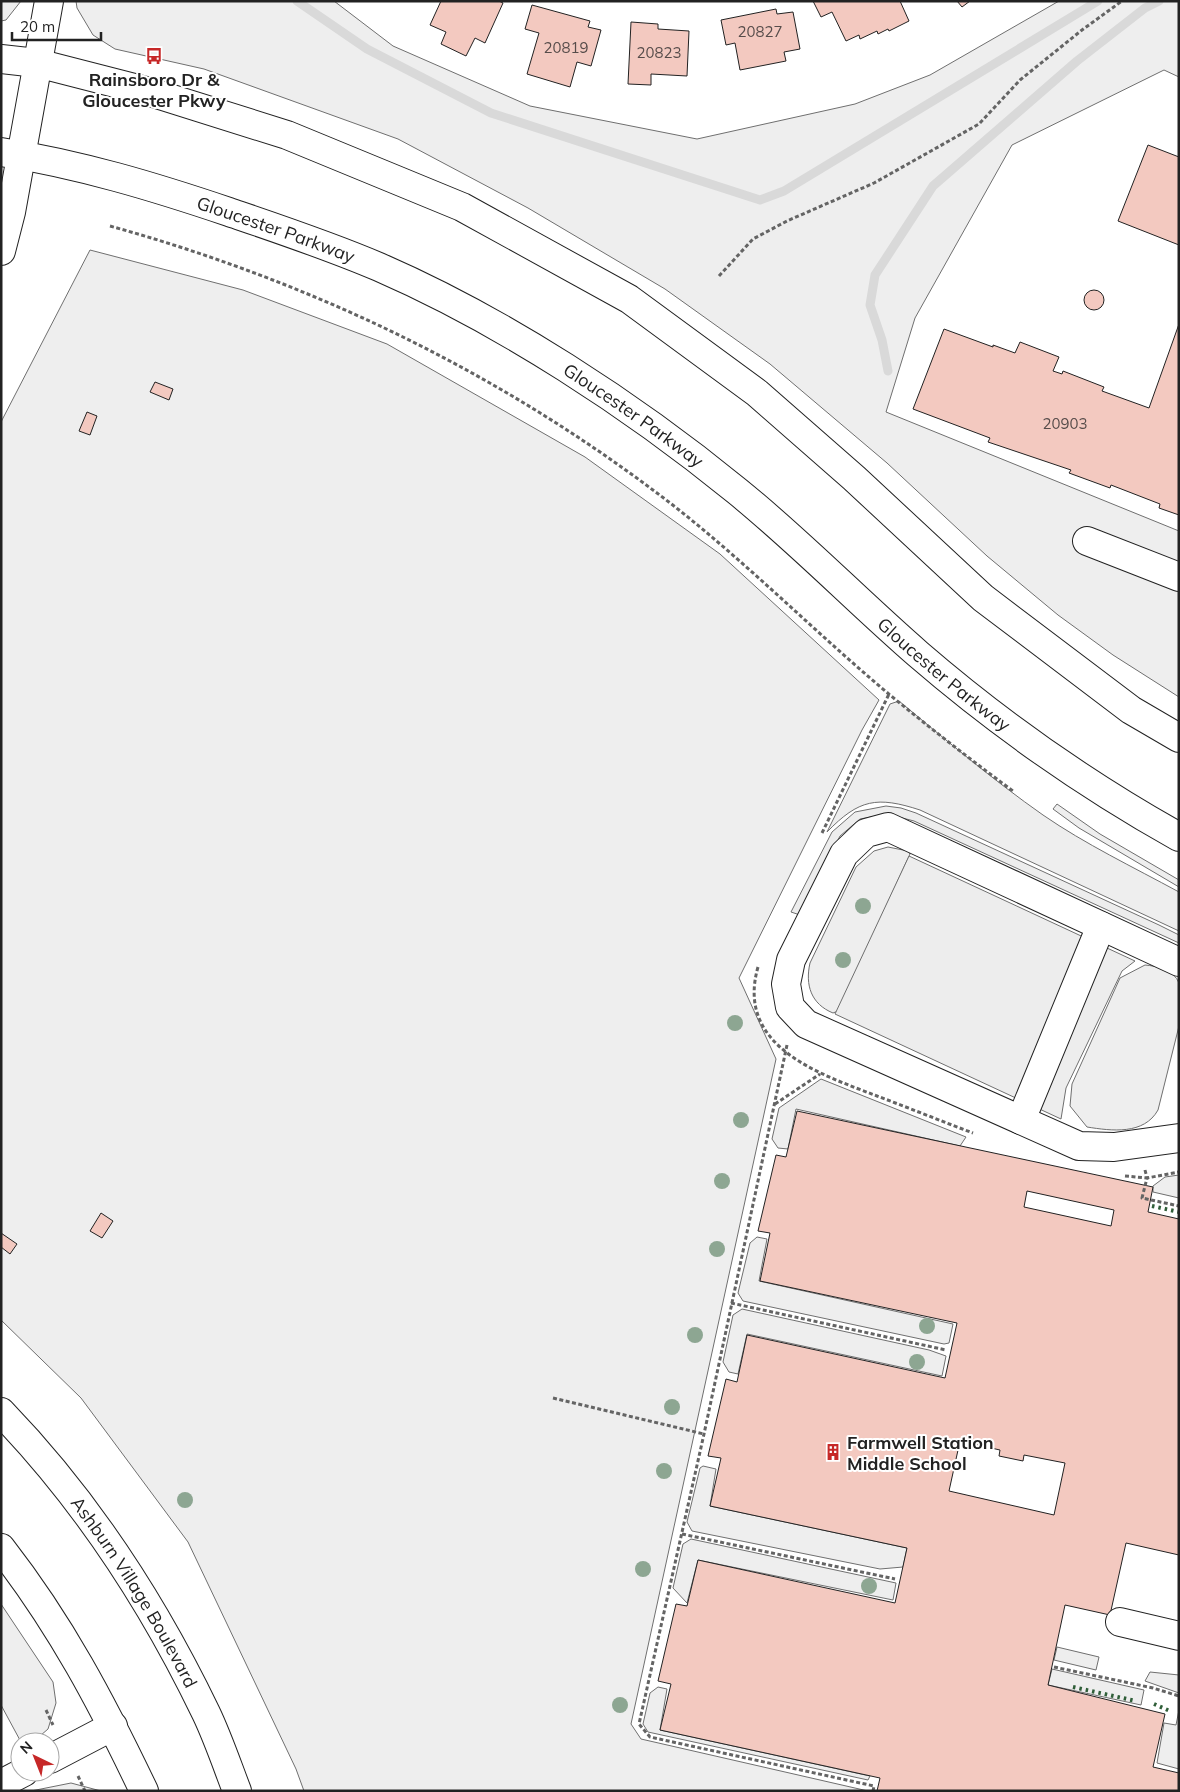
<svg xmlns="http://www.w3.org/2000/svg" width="1180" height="1792" font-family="Mulish,sans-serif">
<rect width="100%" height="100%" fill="#fff"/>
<g fill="#eee" stroke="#6f6f6f">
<polygon points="1,1 21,1 6,20 1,21"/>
<polygon points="76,1 334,1 393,46 530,106 697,139 855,104 930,75 1059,1 1179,1 1179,77 1164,70 1012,145 915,318 886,412 1179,531 1179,697 1113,655 1058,615 987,556 887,463 770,364 665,289 528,208 398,139 204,69 115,49 93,35 77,8"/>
<polygon points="90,250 243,290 387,344 585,457 720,554 879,700 862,730 739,978 776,1059 631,1724 641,1739 868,1791 304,1791 296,1769 188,1542 81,1398 1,1320 1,422"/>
<path d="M899,701c47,39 94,79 144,114 42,29 90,52 136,77v39l-259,-121c-43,-14 -61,-11 -93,22l63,-128z"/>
<polygon points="1057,804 1100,834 1179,880 1179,887 1079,828 1053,809"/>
<path d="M888,847l20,4 2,3 -72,157 -5,2c-22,-9 -28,-28 -23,-50l46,-96 18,-16z"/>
<path d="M1145,965c12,1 29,5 34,18v43l-21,84c-14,25 -46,21 -71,17l-17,-21 2,-22 48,-106z"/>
<polygon points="821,1079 966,1137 960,1146 796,1109 788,1149 778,1148 772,1139 779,1108"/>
<polygon points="1179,1175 1179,1198 1153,1192 1153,1186 1165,1177"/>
<polygon points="757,1237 767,1239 759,1281 953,1324 949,1343 944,1344 743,1301 738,1293 750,1243"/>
<polygon points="742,1309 929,1350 946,1356 942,1376 747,1334 738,1374 729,1372 723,1362 733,1315"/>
<polygon points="703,1466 716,1469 710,1506 907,1548 903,1567 880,1569 692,1531 687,1522 700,1468"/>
<polygon points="691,1539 896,1583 893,1600 698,1560 687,1603 673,1588 683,1544"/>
<polygon points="1,1604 53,1682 56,1703 48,1729 33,1742 21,1742 1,1705"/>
<polygon points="1057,1647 1099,1657 1096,1670 1054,1660"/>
<polygon points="1052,1669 1144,1690 1141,1705 1048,1685"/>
<polygon points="1150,1672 1179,1675 1179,1693 1145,1681"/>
<polygon points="658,1687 667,1689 660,1730 870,1776 868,1780 648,1732 643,1724 650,1693"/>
<polygon points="1179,1710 1179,1769 1157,1763 1164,1723 1176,1725"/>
<polygon points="71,1783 101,1791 31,1791"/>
</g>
<g fill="#ededed" stroke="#6f6f6f">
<polygon points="886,806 901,808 916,813 1159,925 1179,935 1179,943 914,821 887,814 860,819 840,836 800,915 791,912 832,832 855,812"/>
<polygon points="909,856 1135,961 1122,971 1066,1088 1061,1119 835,1014"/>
</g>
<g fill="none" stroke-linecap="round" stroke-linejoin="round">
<g stroke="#d9d9d9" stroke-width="9">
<polyline points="297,1 367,49 491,113 760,200 784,191 1098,1"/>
<polyline points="888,371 882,340 870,305 875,275 933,186 1077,61 1145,8 1159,1"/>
</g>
</g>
<g fill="#f3c9c0" stroke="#222" fill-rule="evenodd">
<polygon points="441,1 499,1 503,3 485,43 475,38 466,56 441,44 446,32 430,25"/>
<polygon points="813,1 900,1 909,21 889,31 888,29 878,34 877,31 860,39 859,35 846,41 832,12 821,17"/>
<polygon points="957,1 970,1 962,7"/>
<polygon points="532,5 590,21 588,27 601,30 591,66 577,62 570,87 527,74 539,33 525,29"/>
<polygon points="776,9 777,14 793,12 800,49 784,52 786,61 740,70 735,43 726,45 721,20"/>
<polygon points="631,22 658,24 658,29 689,31 687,76 651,74 651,85 628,84"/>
<polygon points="1148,145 1179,157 1179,245 1118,221"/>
<circle cx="1094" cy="300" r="10"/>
<polygon points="1179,324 1179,515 1159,508 1160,504 1111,485 1110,488 1069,473 1071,470 988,442 990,438 913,409 944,329 993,347 993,345 1015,353 1020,342 1059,357 1053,371 1062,374 1063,371 1104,387 1102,391 1149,408"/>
<polygon points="155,382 173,389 169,400 150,392"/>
<polygon points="87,412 97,416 90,435 79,431"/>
<path d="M797,1111l356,76 -5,25 31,7v336l-53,-12 -16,72 -45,-10 -17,80 117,29 -12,53 26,6v18h-302l3,-13 -220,-48 11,-46 -13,-3 18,-77 11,2 11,-46 197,43 12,-55 -197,-42 11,-48 -13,-2 18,-77 11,3 10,-47 198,43 12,-55 -197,-42 10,-48 -12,-2 18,-76 10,2zM1027,1191l87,19 -3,16 -87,-19zM960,1441l40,9 -1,6 24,5 1,-6 41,8 -11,52 -105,-24z"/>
<polygon points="101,1213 113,1221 102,1238 90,1231"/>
<polygon points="1,1233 17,1244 10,1254 1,1247"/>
</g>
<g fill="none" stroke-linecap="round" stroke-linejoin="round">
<g stroke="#222" stroke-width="30">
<g id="minor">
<polyline points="1,251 11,212 49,1"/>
<polyline points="1087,541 1179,577"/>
<polyline points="1179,962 888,827 866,833 844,854 791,960 786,984 790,1007 806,1024 1079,1146 1114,1147 1179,1138"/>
<polyline points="1021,1120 1101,926"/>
<polyline points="1120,1622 1179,1636"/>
<polyline points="50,1759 113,1726"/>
<polyline points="1,1784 24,1772"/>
</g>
</g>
<g stroke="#222" stroke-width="30">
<g id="major">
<polyline points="1,59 37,63 150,92 287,135 462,207 629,299 757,393 854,478 983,598 1131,710 1179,738"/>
<path id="s1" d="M1,152c78,12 154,35 228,60 50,17 101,34 150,55 124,54 254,139 358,224 63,51 120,110 181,163 80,69 168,131 261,183"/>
<path id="s2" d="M1,1412c85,88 152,191 205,301 12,25 21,52 31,78"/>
<path d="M1,1548c60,77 101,155 143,243"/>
</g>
</g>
<g stroke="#646464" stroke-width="3" stroke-dasharray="4 2.5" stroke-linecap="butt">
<path d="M110,226c205,57 395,149 564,280 75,59 142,127 216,189 40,33 81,65 123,96"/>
<polyline points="719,276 753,239 787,221 874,183 979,124 1020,80 1082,30 1122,1"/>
<polyline points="822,833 889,694"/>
<path d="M758,967c-23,80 62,107 119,129 32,12 64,25 96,37"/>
<polyline points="787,1045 704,1434 639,1724 650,1737 874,1786 873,1791"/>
<polyline points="775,1104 820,1074"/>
<polyline points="1145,1170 1147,1178 1179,1172"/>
<polyline points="1125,1176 1147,1178 1142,1198 1179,1206"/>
<polyline points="731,1303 946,1350"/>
<polyline points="553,1398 704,1434"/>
<polyline points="682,1534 895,1579"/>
<polyline points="1054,1667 1153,1688 1179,1696"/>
<polyline points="46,1710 53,1725"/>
<polyline points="78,1776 85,1791"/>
</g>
<use href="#minor" stroke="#fff" stroke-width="28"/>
<use href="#major" stroke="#fff" stroke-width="28"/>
<g stroke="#2f5e38" stroke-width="4" stroke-dasharray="2.5 4" stroke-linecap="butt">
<polyline points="1152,1206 1179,1212"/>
<polyline points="1073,1687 1136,1701"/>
<polyline points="1154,1704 1170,1711"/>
</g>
</g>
<g fill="#8da692">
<circle cx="863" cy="906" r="8"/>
<circle cx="843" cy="960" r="8"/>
<circle cx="735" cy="1023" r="8"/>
<circle cx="741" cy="1120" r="8"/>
<circle cx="722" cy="1181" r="8"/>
<circle cx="717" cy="1249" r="8"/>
<circle cx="927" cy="1326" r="8"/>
<circle cx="695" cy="1335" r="8"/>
<circle cx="917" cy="1362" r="8"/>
<circle cx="672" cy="1407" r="8"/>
<circle cx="664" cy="1471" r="8"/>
<circle cx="185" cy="1500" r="8"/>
<circle cx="643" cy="1569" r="8"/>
<circle cx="869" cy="1586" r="8"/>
<circle cx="620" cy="1705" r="8"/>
</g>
<defs>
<g id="bus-bare" transform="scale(1.35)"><path d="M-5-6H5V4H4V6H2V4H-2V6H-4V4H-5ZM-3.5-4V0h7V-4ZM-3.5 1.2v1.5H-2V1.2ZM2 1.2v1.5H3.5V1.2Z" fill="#c62828" stroke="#fff" stroke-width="2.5" paint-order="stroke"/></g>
<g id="building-bare" transform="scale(1.35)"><path d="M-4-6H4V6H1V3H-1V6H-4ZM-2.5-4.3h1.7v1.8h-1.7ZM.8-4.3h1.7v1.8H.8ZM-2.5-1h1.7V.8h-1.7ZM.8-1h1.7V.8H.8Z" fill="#c62828" stroke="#fff" stroke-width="2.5" paint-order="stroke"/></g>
</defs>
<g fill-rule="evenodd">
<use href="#bus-bare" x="154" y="56"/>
<use href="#building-bare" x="833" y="1452"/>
</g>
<g text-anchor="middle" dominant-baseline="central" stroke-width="4" stroke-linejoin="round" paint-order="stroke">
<g font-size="15" fill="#564c4a">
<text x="760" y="31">20827</text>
<text x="566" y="47">20819</text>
<text x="659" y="52">20823</text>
<text x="1065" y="423">20903</text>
</g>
<g font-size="18" font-weight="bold" fill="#222" stroke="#fff">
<text x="154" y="79">Rainsboro Dr &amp;<tspan x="154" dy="21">Gloucester Pkwy</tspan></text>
<text x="847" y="1442" text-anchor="start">Farmwell Station<tspan x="847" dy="21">Middle School</tspan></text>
</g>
<g font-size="18" fill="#222" stroke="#fff">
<text stroke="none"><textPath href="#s1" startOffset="286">Gloucester Parkway</textPath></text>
<text stroke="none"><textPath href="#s1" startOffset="691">Gloucester Parkway</textPath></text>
<text stroke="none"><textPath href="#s1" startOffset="1096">Gloucester Parkway</textPath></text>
<text stroke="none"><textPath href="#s2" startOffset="225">Ashburn Village Boulevard</textPath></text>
</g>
</g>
<rect width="1180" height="1792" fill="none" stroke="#222222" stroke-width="5"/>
<g transform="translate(35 1757) rotate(317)"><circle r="24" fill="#ffffff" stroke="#a7a7a7"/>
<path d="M0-4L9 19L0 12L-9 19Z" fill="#c62828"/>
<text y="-8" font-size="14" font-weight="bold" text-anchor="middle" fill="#222222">N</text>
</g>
<path d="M12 32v8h89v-8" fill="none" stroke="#222222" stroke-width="2.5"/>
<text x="20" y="32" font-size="15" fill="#222222" stroke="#ffffff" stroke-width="4" paint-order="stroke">20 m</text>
</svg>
